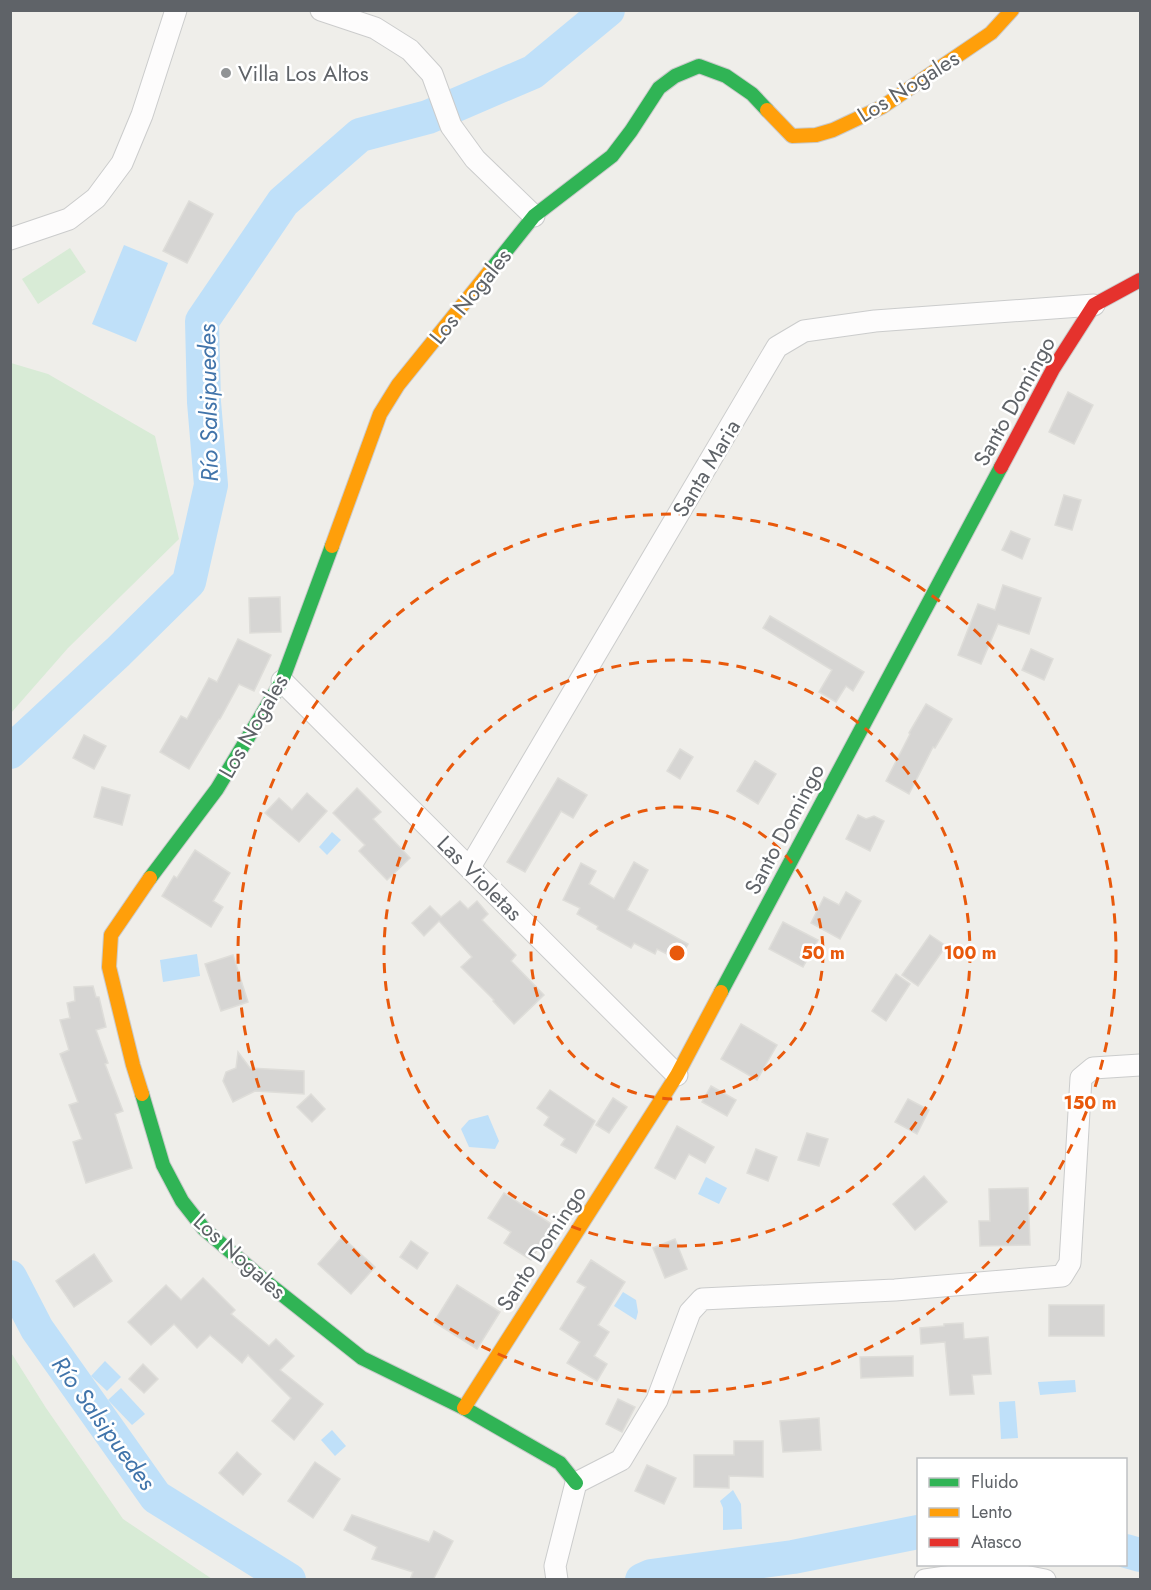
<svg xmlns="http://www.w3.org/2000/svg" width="1151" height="1590" font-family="Jost,sans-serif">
<rect width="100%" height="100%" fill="#efeeea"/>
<g fill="#d8ebd6">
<polygon points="70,248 86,272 38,304 22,279"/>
<polygon points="11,363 48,374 155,436 179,539 68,648 11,713"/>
<polygon points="10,1351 46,1408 123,1519 212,1579 11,1579"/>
</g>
<g fill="#bfe0f9">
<polygon points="124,245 168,263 136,342 92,324"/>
<polygon points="332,832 341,840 327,855 319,847"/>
<polygon points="197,954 200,976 163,982 160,960"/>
<polygon points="488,1115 499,1141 495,1149 469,1147 461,1129 469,1120"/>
<polygon points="706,1177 727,1188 719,1204 698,1194"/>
<polygon points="623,1292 636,1300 638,1312 636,1320 614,1306"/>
<polygon points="105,1361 121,1377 107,1391 91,1376"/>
<polygon points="1075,1380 1076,1392 1040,1395 1038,1382"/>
<polygon points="121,1388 145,1414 132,1425 108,1400"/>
<polygon points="1015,1401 1018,1438 1001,1439 999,1402"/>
<polygon points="332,1430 346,1446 335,1456 321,1440"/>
<polygon points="733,1490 741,1504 742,1529 723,1530 723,1508 720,1501"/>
</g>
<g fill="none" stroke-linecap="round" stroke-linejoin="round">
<g stroke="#bfe0f9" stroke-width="34">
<polyline points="10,752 118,652 189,582 211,485 204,402 202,321 283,202 360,135 428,117 533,72 608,10"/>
<polyline points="10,1277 37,1329 156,1497 289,1580"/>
<polyline points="1126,1551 1140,1555"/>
<polyline points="642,1580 651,1576 793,1557 918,1532"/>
</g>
</g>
<g fill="#d6d5d3" stroke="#deddd9" stroke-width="1.5">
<polygon points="189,201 213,214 187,263 163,251"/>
<polygon points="1068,392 1093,405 1074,444 1049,432"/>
<polygon points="1064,495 1081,500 1072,530 1055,525"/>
<polygon points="1011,531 1030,539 1022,559 1002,550"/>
<polygon points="1003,585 1041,598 1029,634 998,624 981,664 958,655 978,604 995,610"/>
<polygon points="280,597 281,632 250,633 249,598"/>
<polygon points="770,616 864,672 853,691 846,686 836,702 819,692 832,670 763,628"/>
<polygon points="238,639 271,655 254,691 239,684 220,719 219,719 189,769 160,752 181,716 187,719 209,678 217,682"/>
<polygon points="1031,649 1053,659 1044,680 1022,670"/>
<polygon points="926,704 952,719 935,748 933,747 909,794 886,781 910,734 909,733"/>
<polygon points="84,735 106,746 94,769 73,758"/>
<polygon points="680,749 693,757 680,779 667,771"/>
<polygon points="755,761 776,774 758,804 737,791"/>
<polygon points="558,778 587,795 573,818 561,811 525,872 507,862"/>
<polygon points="102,787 130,795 122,825 94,817"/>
<polygon points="357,788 381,812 373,819 410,858 387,880 359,851 365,845 333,813"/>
<polygon points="307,793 327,811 299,842 265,813 279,798 292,810"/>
<polygon points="858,815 866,819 874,816 884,821 870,851 846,839"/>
<polygon points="195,850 230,873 213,901 223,907 211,927 162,896 174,876 177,878"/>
<polygon points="634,862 648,870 627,910 688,944 679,960 657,949 655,954 634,943 631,948 597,929 598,926 577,914 580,908 563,900 581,863 596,871 589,884 614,899"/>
<polygon points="846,892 861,901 840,939 811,923 824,897 839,905"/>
<polygon points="460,901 468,909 477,901 488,914 482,920 516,955 511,961 544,995 514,1024 493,1001 494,1000 461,967 472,957 439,921 424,936 412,923 430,906 441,917"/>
<polygon points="783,922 818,940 803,967 769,949"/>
<polygon points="930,935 946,946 918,986 902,975"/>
<polygon points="233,955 248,1002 221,1011 205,964"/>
<polygon points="896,974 910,984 886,1021 872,1011"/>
<polygon points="93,986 96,997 99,997 106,1027 96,1030 108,1063 105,1064 123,1111 115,1114 132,1168 86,1183 73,1142 82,1139 69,1105 78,1102 60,1054 69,1050 60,1020 70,1018 67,1003 75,1001 74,987"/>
<polygon points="741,1024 777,1045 757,1080 721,1059"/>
<polygon points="238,1052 250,1068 304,1071 304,1094 255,1091 233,1102 223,1081 226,1072 236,1068"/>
<polygon points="711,1086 736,1100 727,1116 702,1102"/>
<polygon points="550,1090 595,1121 576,1153 561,1145 565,1139 544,1125 549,1117 537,1108"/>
<polygon points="311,1094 325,1109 312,1122 297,1107"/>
<polygon points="613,1098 627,1107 609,1133 596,1125"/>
<polygon points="908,1099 929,1110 917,1134 895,1122"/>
<polygon points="677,1126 714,1147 705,1163 689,1154 675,1179 655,1168"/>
<polygon points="807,1133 828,1139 819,1166 798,1160"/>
<polygon points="756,1149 777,1157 768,1181 747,1173"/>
<polygon points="924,1176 947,1202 915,1230 893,1204"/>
<polygon points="1028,1188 1030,1245 980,1246 979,1221 990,1221 989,1189"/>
<polygon points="504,1193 553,1225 531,1260 504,1243 511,1232 488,1218"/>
<polygon points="342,1237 375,1267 351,1294 318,1264"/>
<polygon points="675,1239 687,1269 665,1278 653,1248"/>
<polygon points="411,1241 428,1253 417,1269 400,1257"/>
<polygon points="94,1254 112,1281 74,1307 56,1281"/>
<polygon points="591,1260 625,1282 598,1325 609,1332 594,1356 607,1364 597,1381 567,1363 580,1342 560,1329 586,1287 577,1282"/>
<polygon points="203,1278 235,1310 231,1314 269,1346 276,1339 294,1356 280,1370 323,1404 294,1440 272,1421 291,1398 248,1355 242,1363 210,1335 197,1348 174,1324 151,1345 128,1322 166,1285 181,1300"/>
<polygon points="457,1285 500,1312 477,1349 434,1322"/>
<rect x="1049" y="1305" width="55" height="31"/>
<polygon points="963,1323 964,1339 988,1337 991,1374 972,1375 974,1394 950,1395 945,1342 921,1344 920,1328 944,1326 944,1324"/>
<polygon points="913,1356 913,1376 861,1378 860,1357"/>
<polygon points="143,1364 158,1379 144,1393 129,1379"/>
<polygon points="618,1399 635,1407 622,1432 606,1424"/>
<polygon points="819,1418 821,1450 783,1452 780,1421"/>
<polygon points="734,1441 763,1441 763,1477 729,1476 729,1488 694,1487 694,1455 734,1455"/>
<polygon points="237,1452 261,1474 243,1495 219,1473"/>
<polygon points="315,1462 340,1479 313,1518 288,1501"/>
<polygon points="647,1465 676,1478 664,1504 635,1491"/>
<polygon points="352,1515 429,1542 434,1531 453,1541 433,1580 410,1580 413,1572 372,1559 377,1547 344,1530"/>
</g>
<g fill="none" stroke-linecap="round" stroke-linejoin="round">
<g stroke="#cbcccc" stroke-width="23">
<g id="street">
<polyline points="321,10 375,28 410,50 432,74 451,126 475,159 534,216"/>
<polyline points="10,239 69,219 96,198 122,163 142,115 176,10"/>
<polyline points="282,681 677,1075"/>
<polyline points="470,867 777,347 804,331 875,321 1094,305"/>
<polyline points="557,1580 555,1566 576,1483 621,1460 657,1400 690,1312 702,1299 895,1290 1062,1276 1070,1263 1081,1078 1093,1068 1140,1065"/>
<polyline points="925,1580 953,1576 1014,1574 1045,1580"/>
</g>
</g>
<g stroke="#cacacb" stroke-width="16">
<g id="fast">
<polyline points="490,271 534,216 612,156 631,131 659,88 675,76 699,66 726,76 752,94 767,110"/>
<polyline points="150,878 217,789 282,681 332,546"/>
<polyline points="721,992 1001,467"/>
<polyline points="142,1094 163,1165 182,1201 204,1229 265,1281 362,1358 464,1408 560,1463 576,1483"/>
</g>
</g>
<g stroke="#cacacb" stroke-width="16">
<g id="slow">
<polyline points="767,110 792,136 816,135 833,130 882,107 991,33 1012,10"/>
<polyline points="332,546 380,414 398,385 490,271"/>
<polyline points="142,1094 133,1065 109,967 111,935 150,878"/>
<polyline points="464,1408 677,1075 721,992"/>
</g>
</g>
<g stroke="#cacacb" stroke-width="16">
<polyline id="jam" points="1001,467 1053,369 1094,305 1140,280"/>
</g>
<use href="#street" stroke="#fdfcfc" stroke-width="21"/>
<use href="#fast" stroke="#30b455" stroke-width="14"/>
<use href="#slow" stroke="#ff9f0a" stroke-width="14"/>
<use href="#jam" stroke="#e5322d" stroke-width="14"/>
</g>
<g fill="none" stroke="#e8590c" stroke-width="3" stroke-dasharray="10 8">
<circle cx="677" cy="953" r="146"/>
<circle cx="677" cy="953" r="293"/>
<circle cx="677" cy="953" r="439"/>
</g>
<circle fill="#919496" stroke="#fff" stroke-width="2" cx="226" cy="73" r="6"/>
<g text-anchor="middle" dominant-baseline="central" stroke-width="5" stroke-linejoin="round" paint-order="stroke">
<g font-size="22" fill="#5f6368" stroke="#fff" text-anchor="start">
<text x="238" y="73">Villa Los Altos</text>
</g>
<g font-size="22" fill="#5f6368" stroke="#fff">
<text transform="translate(908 86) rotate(-32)">Los Nogales</text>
<text transform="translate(470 296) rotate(-51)">Los Nogales</text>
<text transform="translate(1014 401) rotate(-61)">Santo Domingo</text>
<text transform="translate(706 468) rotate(-59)">Santa Maria</text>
<text transform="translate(253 726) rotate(-60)">Los Nogales</text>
<text transform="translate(784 829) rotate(-62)">Santo Domingo</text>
<text transform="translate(480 878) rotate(45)">Las Violetas</text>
<text transform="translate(541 1248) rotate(-57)">Santo Domingo</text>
<text transform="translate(240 1256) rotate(42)">Los Nogales</text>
</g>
<g font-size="24" font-style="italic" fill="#4174aa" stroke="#fff">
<text transform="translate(208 403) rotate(-91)">Río Salsipuedes</text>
<text transform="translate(104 1423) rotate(54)">Río Salsipuedes</text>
</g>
</g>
<circle cx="677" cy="953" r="9" fill="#e8590c" stroke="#fff" stroke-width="3"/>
<g font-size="18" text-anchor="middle" font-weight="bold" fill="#e8590c" stroke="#fff" stroke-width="5" stroke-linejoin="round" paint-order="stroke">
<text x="823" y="959">50 m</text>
<text x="970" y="959">100 m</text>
<text x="1090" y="1109">150 m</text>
</g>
<rect width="1151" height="1590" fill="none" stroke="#5f6368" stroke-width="24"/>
<rect x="917" y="1458" width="210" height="108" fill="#ffffff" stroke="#bfc1c3" stroke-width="1.5"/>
<rect x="929" y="1478" width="30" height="9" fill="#30b455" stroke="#bfc1c3" stroke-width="1.5"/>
<text x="971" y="1488" font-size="18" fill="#5f6368">Fluido</text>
<rect x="929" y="1508" width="30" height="9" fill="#ff9f0a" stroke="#bfc1c3" stroke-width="1.5"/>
<text x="971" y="1518" font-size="18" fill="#5f6368">Lento</text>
<rect x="929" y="1538" width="30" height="9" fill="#e5322d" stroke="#bfc1c3" stroke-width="1.5"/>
<text x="971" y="1548" font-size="18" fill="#5f6368">Atasco</text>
</svg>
